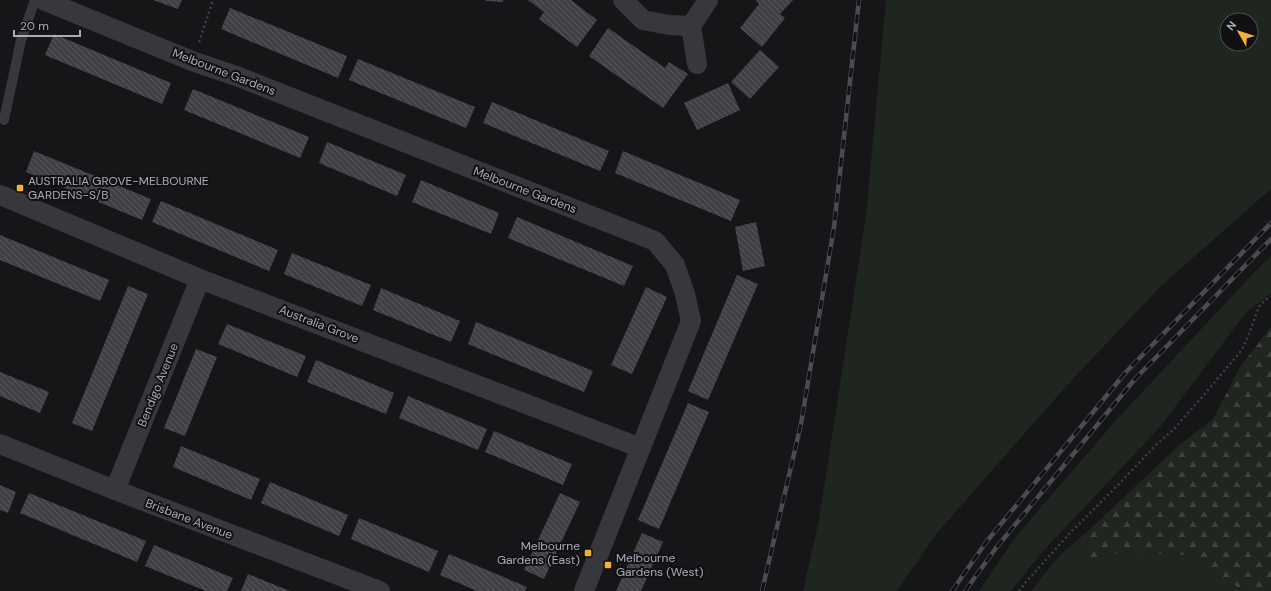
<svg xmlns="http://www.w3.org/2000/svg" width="1271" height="591" font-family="'DM Sans',sans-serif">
<defs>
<pattern id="forest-firs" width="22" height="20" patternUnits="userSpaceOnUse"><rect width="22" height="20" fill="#1e261f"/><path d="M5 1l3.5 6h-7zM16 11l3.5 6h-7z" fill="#3c433d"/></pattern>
<pattern id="building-back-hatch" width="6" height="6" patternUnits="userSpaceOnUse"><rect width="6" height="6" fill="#404145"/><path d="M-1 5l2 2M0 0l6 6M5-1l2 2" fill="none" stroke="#595a5e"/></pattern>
</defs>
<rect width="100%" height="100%" fill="#161618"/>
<g fill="#1e261f" fill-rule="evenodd">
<path d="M886,0h385v189l-110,97 -91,96 -133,151 -40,58h-94l16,-71 47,-304zM1227,20h24v24h-24z"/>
<polygon points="1271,256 1271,294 1247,311 1160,427 1045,549 1011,591 979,591 1017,535 1118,418 1249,278"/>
<polygon points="1088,531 1087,560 1123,552 1186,555 1223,581 1248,591 1031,591 1059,556"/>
</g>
<polygon fill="url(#forest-firs)" points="1271,327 1271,591 1248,591 1223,581 1186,555 1123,552 1087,560 1088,531 1177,447 1213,419 1240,367"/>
<g fill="url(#building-back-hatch)">
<polygon points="153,0 182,0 178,9"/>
<polygon points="486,0 503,0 503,2 486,1"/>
<polygon points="528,0 571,0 597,20 577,47 539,19 544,12"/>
<polygon points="756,0 793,0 780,14 785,18 762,47 740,28 759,4"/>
<polygon points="230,8 347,56 338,78 221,29"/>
<polygon points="608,28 665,68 669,62 688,74 663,108 589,56"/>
<polygon points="54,34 171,83 162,104 45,55"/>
<polygon points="760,50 779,67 750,99 731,82"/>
<polygon points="358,59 475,107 466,128 349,80"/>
<polygon points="728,83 740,110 697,130 684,103"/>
<polygon points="193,89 309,137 300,158 184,110"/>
<polygon points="492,102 609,151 600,171 483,123"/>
<polygon points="327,142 406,175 397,196 319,163"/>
<polygon points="34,151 151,199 142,220 26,172"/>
<polygon points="623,151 740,200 731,221 615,173"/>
<polygon points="421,180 499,213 491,234 412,202"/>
<polygon points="161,201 278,250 269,271 152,222"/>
<polygon points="517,217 633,266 624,286 508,238"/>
<polygon points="756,222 765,266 743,271 735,227"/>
<polygon points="0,235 109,280 100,301 0,260"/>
<polygon points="292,253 371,285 362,306 284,274"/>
<polygon points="737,275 758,284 708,400 688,391"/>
<polygon points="128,286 148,294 92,431 72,423"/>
<polygon points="646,287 667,297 632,374 611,365"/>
<polygon points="381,288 460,321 451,342 373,310"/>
<polygon points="476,322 593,371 584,392 468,344"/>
<polygon points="227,324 306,356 297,377 218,344"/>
<polygon points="196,349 217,357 185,436 164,428"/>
<polygon points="316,360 394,393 386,414 307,382"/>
<polygon points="0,372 49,392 40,413 0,396"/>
<polygon points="408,396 487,429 478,450 399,418"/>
<polygon points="688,403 709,412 659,529 638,520"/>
<polygon points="494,431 572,464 563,485 485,452"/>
<polygon points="181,446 260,479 251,500 173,467"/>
<polygon points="270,482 348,515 339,536 261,503"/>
<polygon points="0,485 16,492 8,513 0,510"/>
<polygon points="29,493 146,541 137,562 20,513"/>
<polygon points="560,493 580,502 544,579 524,570"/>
<polygon points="359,518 438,551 429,572 351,539"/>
<polygon points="642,533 663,542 641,591 616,591"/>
<polygon points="154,545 233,578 227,591 206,591 145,566"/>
<polygon points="449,554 527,587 525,591 477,591 440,575"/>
<polygon points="248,574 290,591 241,591"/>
</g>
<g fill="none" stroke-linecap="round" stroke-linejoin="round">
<g stroke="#3d3f44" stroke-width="2.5" stroke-dasharray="2 3" stroke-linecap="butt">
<polyline points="199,42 213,0"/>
<polyline points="1019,591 1025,583 1071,532 1119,484 1156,445 1174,429 1203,396 1241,351 1247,339 1259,307 1265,300 1271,297"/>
</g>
<polyline stroke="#37383d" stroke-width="10" points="4,120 21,40 35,0"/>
<g stroke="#37383d" stroke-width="20">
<polyline points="43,0 192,61 239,77 655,241 675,265 685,294 691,321 584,591"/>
<polyline points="623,0 643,20 669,25 691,26"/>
<polyline points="697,64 691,26 708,0"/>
<polyline points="0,195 200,279 641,448"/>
<polyline points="0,444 115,490 380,591"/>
<polyline points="115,490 200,279"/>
</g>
<g stroke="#4a4c52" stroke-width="4.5">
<g id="rail">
<polyline points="762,591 801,424 834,227 859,0"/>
<polyline points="952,591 987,541 1126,372 1271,223"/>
<polyline points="965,591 996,548 1135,379 1271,239"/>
</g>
</g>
<use href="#rail" stroke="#111113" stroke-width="3" stroke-dasharray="9" stroke-linecap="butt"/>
</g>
<g fill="#f2b134" stroke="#111113" stroke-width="1.5">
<rect x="16" y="184" width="8" height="8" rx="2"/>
<rect x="584" y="549" width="8" height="8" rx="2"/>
<rect x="604" y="561" width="8" height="8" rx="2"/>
</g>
<g text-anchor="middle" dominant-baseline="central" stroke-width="4" stroke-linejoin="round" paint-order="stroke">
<g font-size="12" fill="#a8adb8" stroke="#111113">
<text transform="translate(224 72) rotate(21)">Melbourne Gardens</text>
<text transform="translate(525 190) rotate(21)">Melbourne Gardens</text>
<text transform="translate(319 324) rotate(21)">Australia Grove</text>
<text transform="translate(158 385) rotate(-68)">Bendigo Avenue</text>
<text transform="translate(189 519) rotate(21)">Brisbane Avenue</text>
</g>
<g font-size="12" fill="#a8adb8" stroke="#111113" text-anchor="start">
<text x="28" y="181">AUSTRALIA GROVE-MELBOURNE<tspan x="28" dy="14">GARDENS-S/B</tspan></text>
<text x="580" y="546" text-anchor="end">Melbourne<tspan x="580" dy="14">Gardens (East)</tspan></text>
<text x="616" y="558">Melbourne<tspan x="616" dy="14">Gardens (West)</tspan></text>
</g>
</g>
<g transform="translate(1239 32) rotate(309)"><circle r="19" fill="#111113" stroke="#4d4f55"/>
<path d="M0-3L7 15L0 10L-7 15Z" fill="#f2b134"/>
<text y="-6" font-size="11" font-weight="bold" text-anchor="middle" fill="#a8adb8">N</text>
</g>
<path d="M14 30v6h66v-6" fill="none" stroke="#a8adb8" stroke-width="2"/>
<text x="20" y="30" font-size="12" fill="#a8adb8" stroke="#111113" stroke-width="3" paint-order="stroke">20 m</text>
</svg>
